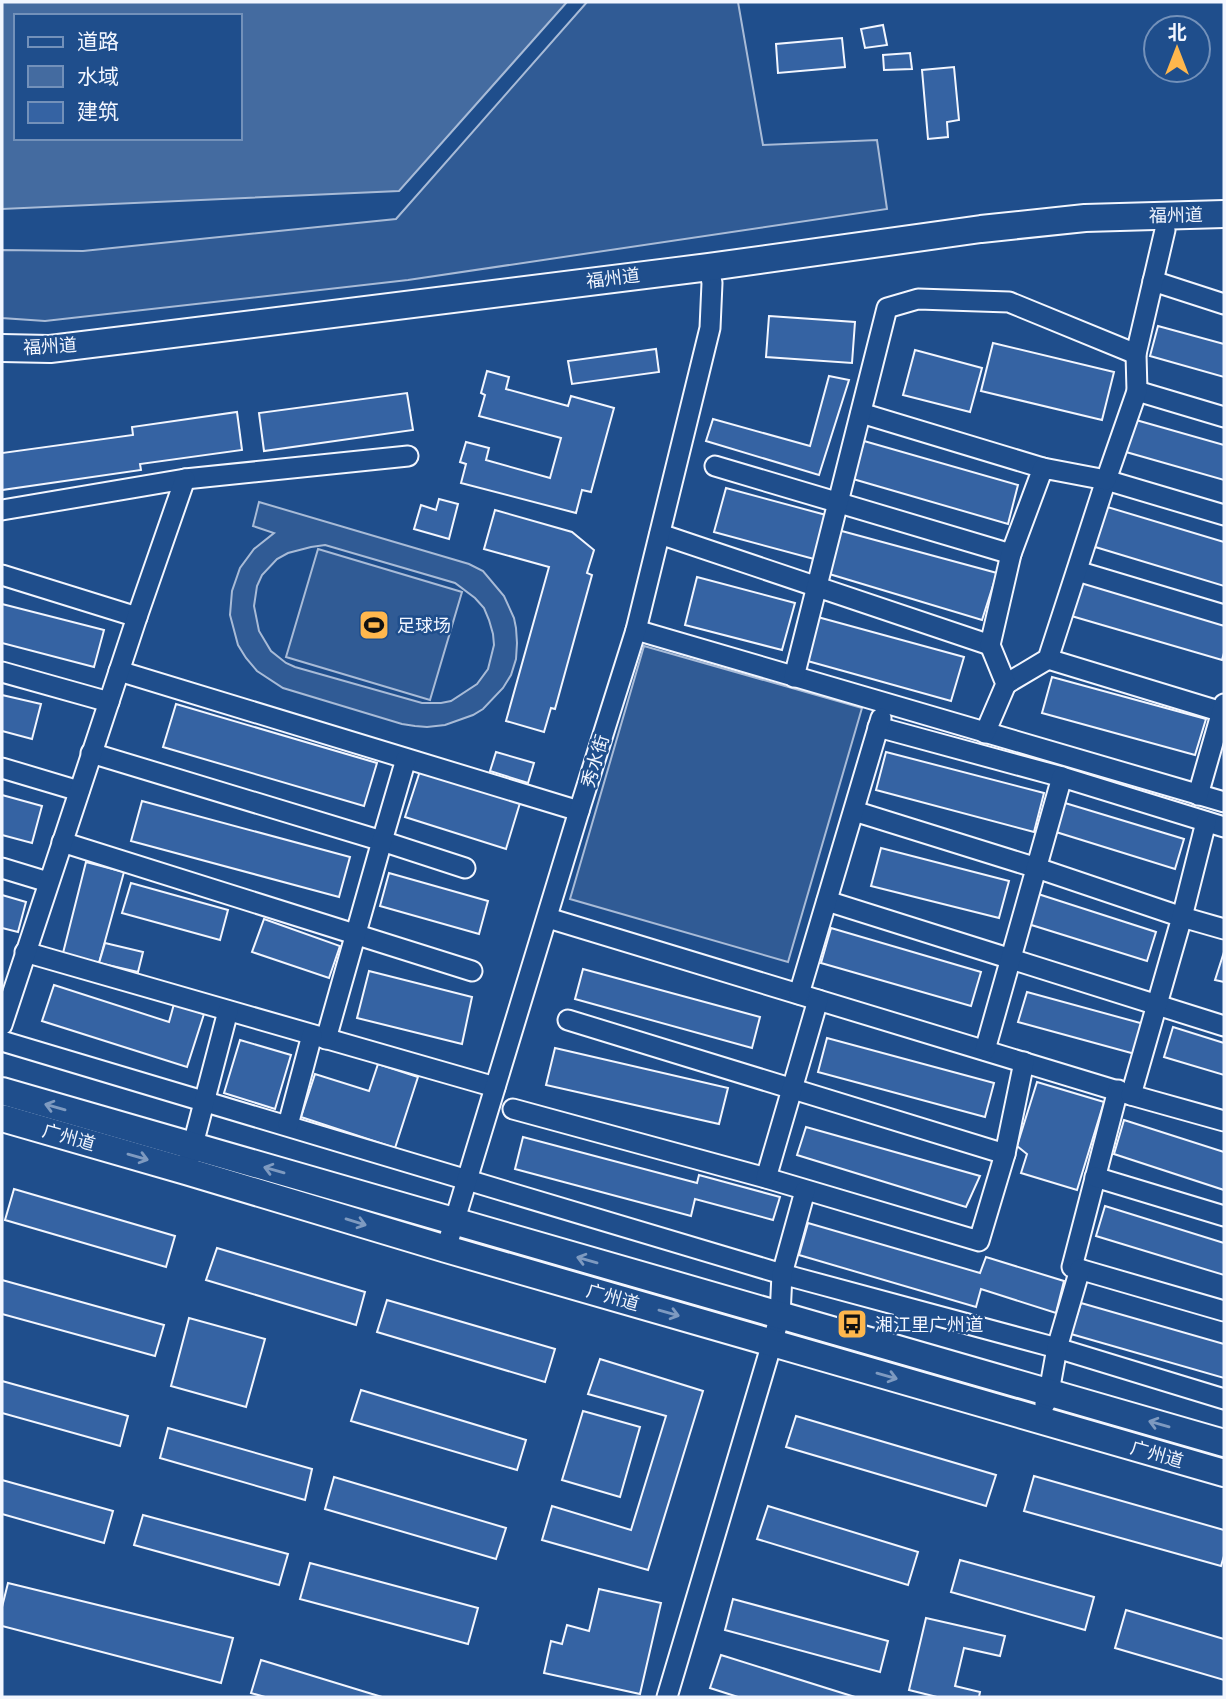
<svg xmlns="http://www.w3.org/2000/svg" width="1226" height="1699" font-family="'Roboto Serif','Noto Sans SC',serif">
<rect width="100%" height="100%" fill="#1f4e8c"/>
<g fill="#305b95" stroke="#a8bbd7" stroke-width="2" fill-rule="evenodd">
<polygon points="587,2 738,2 763,145 877,140 887,209 408,280 45,321 2,318 2,250 83,251 396,219"/>
<path d="M259,502l210,62 14,7 21,25 10,22 2,10 1,15 -1,16 -5,16 -8,13 -20,21 -10,6 -28,10 -18,2 -12,-1 -13,-2 -119,-36 -26,-17 -11,-13 -8,-13 -8,-30 2,-24 8,-23 14,-19 20,-16 -21,-7zM325,545l130,38 20,15 9,10 5,12 4,14 1,11 -6,24 -11,15 -26,17 -10,2h-19l-127,-36 -9,-4 -15,-12 -12,-20 -5,-25 3,-20 5,-11 15,-16 11,-6 23,-6z"/>
<polygon points="318,549 462,592 430,700 286,657"/>
<polygon points="644,646 862,708 788,962 570,899"/>
</g>
<path fill="#446ba0" stroke="#a8bbd7" stroke-width="2" fill-rule="evenodd" d="M2,2h565l-168,189 -397,18zM16,16h224v122h-224z"/>
<g fill="#3563a3" stroke="#f2f6ff" stroke-width="2">
<polygon points="883,25 887,45 865,48 861,29"/>
<polygon points="842,38 845,67 778,73 776,44"/>
<polygon points="910,53 912,69 884,70 883,55"/>
<polygon points="954,67 959,120 947,122 948,137 928,139 922,70"/>
<polygon points="769,316 855,322 852,363 766,357"/>
<polygon points="1158,326 1224,344 1224,377 1150,356"/>
<polygon points="993,343 1114,372 1102,420 981,391"/>
<polygon points="656,349 659,372 572,384 568,361"/>
<polygon points="915,350 982,368 970,412 903,395"/>
<polygon points="487,371 509,377 506,389 568,406 571,396 614,408 591,492 582,490 576,513 461,483 466,464 460,462 466,442 489,448 486,460 550,478 561,438 479,416 485,395 481,393"/>
<polygon points="829,376 849,380 819,475 706,441 713,419 810,446"/>
<polygon points="407,393 413,430 264,451 259,413"/>
<polygon points="237,412 242,450 140,464 141,470 2,490 2,453 133,435 132,427"/>
<polygon points="1136,420 1224,445 1224,480 1126,452"/>
<polygon points="864,441 1018,485 1008,524 853,479"/>
<polygon points="726,488 826,515 814,559 714,532"/>
<polygon points="439,499 458,504 449,539 414,529 421,505 436,510"/>
<polygon points="1104,506 1224,542 1224,586 1092,546"/>
<polygon points="495,510 572,532 594,550 587,573 592,575 555,709 551,708 544,732 506,721 549,567 484,549"/>
<polygon points="838,530 997,573 982,620 826,573"/>
<polygon points="697,577 795,603 782,650 685,625"/>
<polygon points="1078,581 1224,623 1224,653 1222,660 1068,615"/>
<polygon points="2,604 104,630 94,667 2,643"/>
<polygon points="814,616 964,657 951,701 804,660"/>
<polygon points="1052,677 1206,719 1195,755 1042,713"/>
<polygon points="2,695 41,704 32,739 2,731"/>
<polygon points="176,704 377,763 364,806 163,747"/>
<polygon points="496,752 534,763 528,783 490,771"/>
<polygon points="886,752 1044,793 1034,832 876,790"/>
<polygon points="420,771 520,803 506,849 405,817"/>
<polygon points="2,795 42,806 32,843 2,835"/>
<polygon points="142,801 350,857 339,897 131,841"/>
<polygon points="1065,803 1184,839 1175,869 1056,832"/>
<polygon points="881,848 1009,881 999,918 871,886"/>
<polygon points="86,862 124,872 99,963 63,953"/>
<polygon points="389,873 488,901 479,934 380,906"/>
<polygon points="131,883 228,910 220,940 122,913"/>
<polygon points="1035,893 1156,932 1147,961 1025,923"/>
<polygon points="2,895 26,902 18,932 2,928"/>
<polygon points="264,919 340,946 329,978 252,952"/>
<polygon points="831,928 981,972 971,1006 821,963"/>
<polygon points="105,943 143,952 138,972 99,963"/>
<polygon points="1224,952 1224,982 1215,980"/>
<polygon points="583,969 760,1017 752,1048 575,999"/>
<polygon points="369,971 472,997 462,1044 357,1018"/>
<polygon points="54,985 169,1022 174,1004 204,1014 187,1067 42,1021"/>
<polygon points="1027,992 1144,1024 1135,1054 1018,1022"/>
<polygon points="1173,1027 1224,1043 1224,1075 1164,1057"/>
<polygon points="827,1038 994,1083 985,1117 818,1072"/>
<polygon points="240,1040 291,1055 275,1109 224,1093"/>
<polygon points="555,1048 728,1088 719,1124 546,1085"/>
<polygon points="378,1064 418,1077 395,1148 301,1117 315,1074 369,1091"/>
<polygon points="1037,1082 1104,1102 1077,1190 1021,1173 1027,1154 1017,1146"/>
<polygon points="1124,1120 1224,1152 1224,1190 1114,1154"/>
<polygon points="806,1127 980,1176 966,1207 797,1155"/>
<polygon points="523,1137 697,1183 699,1175 780,1197 773,1220 695,1199 691,1216 515,1169"/>
<polygon points="14,1189 175,1236 166,1267 5,1220"/>
<polygon points="1105,1206 1224,1243 1224,1275 1096,1236"/>
<polygon points="808,1223 980,1273 986,1257 1064,1281 1056,1313 981,1289 976,1307 799,1255"/>
<polygon points="217,1248 365,1292 356,1325 206,1280"/>
<polygon points="2,1280 164,1325 155,1356 2,1314"/>
<polygon points="387,1300 555,1349 545,1382 377,1332"/>
<polygon points="1081,1303 1224,1344 1224,1378 1071,1334"/>
<polygon points="189,1318 265,1339 246,1407 171,1386"/>
<polygon points="600,1359 703,1391 648,1570 542,1540 552,1506 631,1530 666,1416 588,1394"/>
<polygon points="2,1381 128,1416 120,1446 2,1413"/>
<polygon points="361,1390 526,1440 517,1470 351,1421"/>
<polygon points="583,1411 640,1427 620,1497 562,1480"/>
<polygon points="796,1416 996,1475 986,1506 786,1447"/>
<polygon points="168,1428 312,1469 305,1500 160,1458"/>
<polygon points="1034,1476 1224,1530 1224,1556 1221,1566 1024,1511"/>
<polygon points="334,1477 506,1528 496,1559 325,1509"/>
<polygon points="2,1480 113,1511 104,1543 2,1514"/>
<polygon points="768,1506 918,1552 908,1585 757,1539"/>
<polygon points="143,1515 288,1554 279,1585 134,1545"/>
<polygon points="960,1560 1094,1597 1085,1630 951,1592"/>
<polygon points="310,1563 478,1608 468,1644 300,1599"/>
<polygon points="8,1583 233,1638 221,1683 2,1626 2,1607"/>
<polygon points="599,1589 661,1603 640,1694 544,1673 551,1641 562,1644 567,1625 589,1631"/>
<polygon points="733,1599 888,1641 880,1672 725,1630"/>
<polygon points="1126,1610 1224,1639 1224,1680 1115,1648"/>
<polygon points="926,1618 1005,1636 1000,1656 964,1648 955,1686 980,1692 979,1697 937,1697 909,1690"/>
<polygon points="721,1655 855,1697 738,1697 710,1688"/>
<polygon points="261,1660 382,1697 265,1697 251,1693"/>
</g>
<g fill="none" stroke-linecap="round" stroke-linejoin="round">
<g stroke="#f2f6ff" stroke-width="23">
<g id="street">
<polyline points="1153,281 1224,304"/>
<polyline points="1137,391 1224,417"/>
<polyline points="861,413 1043,468"/>
<polyline points="715,466 1011,554"/>
<polyline points="2,510 185,479 408,456"/>
<polyline points="660,534 990,645"/>
<polyline points="1077,571 1224,615"/>
<polyline points="2,575 137,617"/>
<polyline points="636,630 1224,802"/>
<polyline points="1048,659 1222,712"/>
<polyline points="119,671 579,811"/>
<polyline points="2,672 109,702"/>
<polyline points="794,677 887,308 918,299 1009,302 1136,354"/>
<polyline points="1006,684 1048,659 1106,480 1224,515"/>
<polyline points="878,727 1062,777 1224,827"/>
<polyline points="985,733 1006,684 990,645 1011,554 1043,468 1106,480 1137,391 1136,354 1165,230"/>
<polyline points="91,753 382,841 465,868"/>
<polyline points="2,768 79,791"/>
<polyline points="1198,795 1224,704"/>
<polyline points="854,811 1037,868 1182,917 1224,929"/>
<polyline points="62,842 472,971"/>
<polyline points="2,868 48,882"/>
<polyline points="827,901 1224,1026"/>
<polyline points="548,918 1131,1095 1224,1121"/>
<polyline points="25,952 495,1087"/>
<polyline points="799,994 881,718"/>
<polyline points="568,1020 1005,1154"/>
<polyline points="2,1025 137,617 185,479"/>
<polyline points="326,1039 382,841 406,759"/>
<polyline points="2,1041 782,1274 1057,1348 1224,1399"/>
<polyline points="985,1050 1062,777"/>
<polyline points="1118,1090 1072,1267 1224,1311"/>
<polyline points="1131,1095 1182,917 1206,822"/>
<polyline points="513,1109 766,1178 979,1241 1005,1154 1024,1062"/>
<polyline points="288,1125 312,1035"/>
<polyline points="190,1156 228,1011"/>
<polyline points="1095,1177 1224,1216"/>
<polyline points="766,1178 818,1000"/>
<polyline points="446,1249 579,811 636,630 710,328 712,283 709,267"/>
<polyline points="1045,1404 1049,1392 1057,1348 1080,1269"/>
<polyline points="667,1697 780,1316 782,1274 805,1191"/>
</g>
</g>
<g stroke="#f2f6ff" stroke-width="30">
<g id="secondary">
<polyline points="2,348 50,349 132,339 709,267 981,229 1085,218 1224,214"/>
<polyline points="2,1091 1224,1443"/>
<polyline points="2,1118 186,1171 446,1249 1224,1473"/>
</g>
</g>
<use href="#street" stroke="#1f4e8c" stroke-width="19"/>
<use href="#secondary" stroke="#1f4e8c" stroke-width="26"/>
</g>
<defs><path id="oneway-shaft" d="M-6 0H5M1.5-3L5.5 0L1.5 3" fill="none" stroke-width="1.6" stroke-linecap="round" stroke-linejoin="round" transform="scale(1.75)"/></defs>
<g stroke="#7e9ac0">
<use href="#oneway-shaft" transform="translate(55 1107) rotate(-164)"/>
<use href="#oneway-shaft" transform="translate(138 1157) rotate(16)"/>
<use href="#oneway-shaft" transform="translate(274 1170) rotate(-164)"/>
<use href="#oneway-shaft" transform="translate(356 1222) rotate(17)"/>
<use href="#oneway-shaft" transform="translate(587 1260) rotate(-164)"/>
<use href="#oneway-shaft" transform="translate(669 1313) rotate(16)"/>
<use href="#oneway-shaft" transform="translate(887 1376) rotate(16)"/>
<use href="#oneway-shaft" transform="translate(1159 1424) rotate(-164)"/>
</g>
<defs>
<g id="stadium-square" transform="scale(1.575)"><rect x="-9" y="-9" width="18" height="18" rx="4" fill="#ffb74d" stroke="#1f4e8c"/><path d="M0-5a6.5 5 0 1 0 0 10a6.5 5 0 1 0 0-10ZM-3.5-1.8h7v3.6h-7Z" fill="#111"/></g>
<g id="bus-square" transform="scale(1.575)"><rect x="-9" y="-9" width="18" height="18" rx="4" fill="#ffb74d" stroke="#1f4e8c"/><path d="M-5-6H5V4H4V6H2V4H-2V6H-4V4H-5ZM-3.5-4V0h7V-4ZM-3.5 1.2v1.5H-2V1.2ZM2 1.2v1.5H3.5V1.2Z" fill="#111"/></g>
</defs>
<g fill-rule="evenodd">
<use href="#stadium-square" x="374" y="625"/>
<use href="#bus-square" x="852" y="1324"/>
</g>
<g text-anchor="middle" dominant-baseline="central" stroke-width="5" stroke-linejoin="round" paint-order="stroke">
<g font-size="18" fill="#f2f6ff" stroke="#1f4e8c">
<text transform="translate(1176 215) rotate(-1)">福州道</text>
<text transform="translate(613 278) rotate(-7)">福州道</text>
<text transform="translate(50 346) rotate(-3)">福州道</text>
<text transform="translate(595 761) rotate(-73)">秀水街</text>
<text transform="translate(69 1137) rotate(16)">广州道</text>
<text transform="translate(613 1297) rotate(16)">广州道</text>
<text transform="translate(1157 1454) rotate(16)">广州道</text>
</g>
<g font-size="18" fill="#f2f6ff" stroke="#1f4e8c" text-anchor="start">
<text x="397" y="625">足球场</text>
<text x="875" y="1324">湘江里广州道</text>
</g>
</g>
<rect width="1226" height="1699" fill="none" stroke="#f2f6ff" stroke-width="7"/>
<rect x="14" y="14" width="228" height="126" fill="#1f4e8c" stroke="#7391ba" stroke-width="2"/>
<rect x="28" y="37" width="35" height="10" fill="#1f4e8c" stroke="#7391ba" stroke-width="2"/>
<text x="77" y="49" font-size="21" fill="#f2f6ff">道路</text>
<rect x="28" y="66" width="35" height="21" fill="#446ba0" stroke="#7391ba" stroke-width="2"/>
<text x="77" y="84" font-size="21" fill="#f2f6ff">水域</text>
<rect x="28" y="102" width="35" height="21" fill="#3563a3" stroke="#7391ba" stroke-width="2"/>
<text x="77" y="119" font-size="21" fill="#f2f6ff">建筑</text>
<g transform="translate(1177 49)"><circle r="33" fill="#1f4e8c" stroke="#7391ba" stroke-width="2"/>
<path d="M0-5L12 26L0 18L-12 26Z" fill="#ffb74d"/>
<text y="-10" font-size="19" font-weight="bold" text-anchor="middle" fill="#f2f6ff">北</text>
</g>
</svg>
